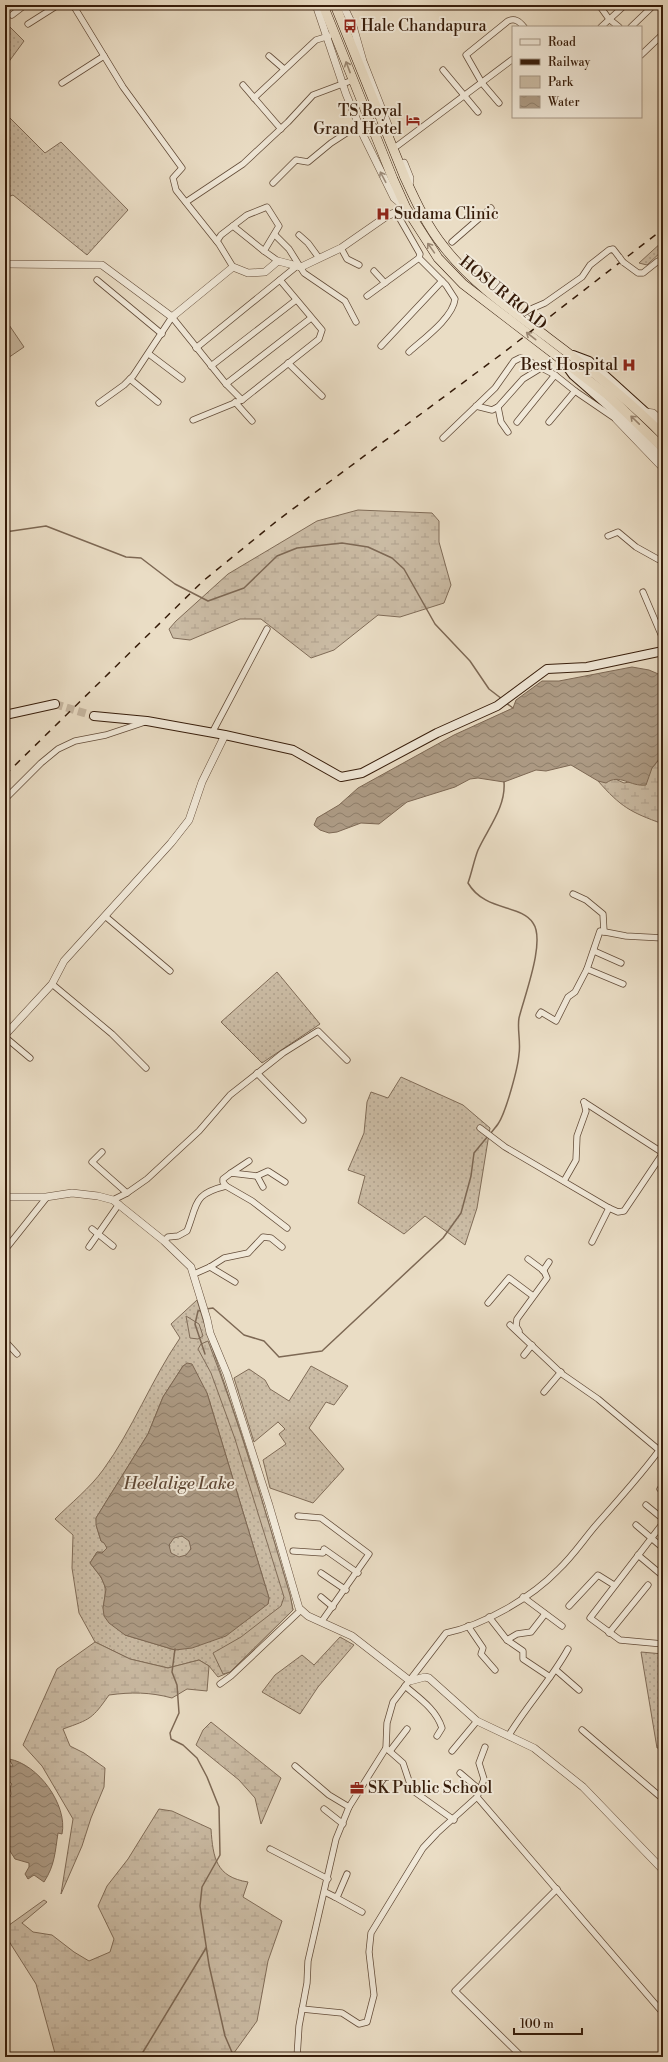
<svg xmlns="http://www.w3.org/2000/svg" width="668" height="2062" font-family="'Libre Bodoni',serif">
<defs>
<pattern id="green-dots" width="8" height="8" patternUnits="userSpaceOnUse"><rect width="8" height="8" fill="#cbbca5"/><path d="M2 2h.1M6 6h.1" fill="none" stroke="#afa18d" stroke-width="1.8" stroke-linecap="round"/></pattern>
<pattern id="wetland-marsh" width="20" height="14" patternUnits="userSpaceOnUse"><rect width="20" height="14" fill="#cbbca5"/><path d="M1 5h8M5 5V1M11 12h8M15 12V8" fill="none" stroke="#afa18d"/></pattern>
<pattern id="water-waves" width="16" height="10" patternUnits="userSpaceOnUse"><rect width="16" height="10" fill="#ad9b85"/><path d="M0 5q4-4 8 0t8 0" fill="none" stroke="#8e7e6b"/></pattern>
</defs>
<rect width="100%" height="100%" fill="#eaddc5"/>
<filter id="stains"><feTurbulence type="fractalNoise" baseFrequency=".005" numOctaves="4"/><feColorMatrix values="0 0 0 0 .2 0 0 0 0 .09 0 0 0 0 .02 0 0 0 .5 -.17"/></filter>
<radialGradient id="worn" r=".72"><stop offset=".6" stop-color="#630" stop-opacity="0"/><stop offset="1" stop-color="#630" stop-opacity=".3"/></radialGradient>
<g fill="url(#green-dots)" stroke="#806c58" fill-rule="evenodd">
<polygon points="5,22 24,41 5,67"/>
<polygon points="5,113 45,153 61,142 128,210 87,255 13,195 5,198"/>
<polygon points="663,241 663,250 647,265 639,263"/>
<polygon points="277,972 320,1024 262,1063 221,1022"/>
<polygon points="401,1077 463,1105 490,1128 477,1208 465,1245 425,1216 404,1234 358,1203 365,1176 348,1170 364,1133 367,1102 371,1092 388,1098"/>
<path d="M197,1300c10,35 23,69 34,103 22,64 40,128 59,192l3,15 -63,62 -12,5 -9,-11 -10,-6 -31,8 -38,-9 -35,-17 -16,-29 -7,-45 1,-33 -18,-16c16,-16 35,-31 48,-49 30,-41 48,-90 77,-132l-9,-14zM183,1366l24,27 62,205 -1,6 -93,46 -50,-15 -22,-27c5,-24 2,-26 -13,-45l7,-11h7l3,-4 -1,-4 -5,-3 -4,-13 -1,-10 52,-84 15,-37z"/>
<polygon points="311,1366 348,1386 334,1405 326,1402 309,1428 344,1469 313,1503 270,1488 263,1460 286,1444 279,1434 285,1429 278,1422 254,1442 234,1378 249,1369 265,1380 270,1389 289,1401"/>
<circle cx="180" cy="1547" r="11"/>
<polygon points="340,1637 354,1645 318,1687 300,1714 262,1692 275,1675 302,1655 314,1665"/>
<polygon points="641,1652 663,1654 663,1748 657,1748"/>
</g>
<g fill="url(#wetland-marsh)" stroke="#806c58">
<polygon points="358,510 432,513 439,521 439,542 451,585 444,603 400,617 378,615 334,650 311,658 261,619 240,619 190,640 173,638 169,629 176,621 228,574 317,521"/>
<path d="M663,755v69c-33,-12 -42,-17 -65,-43l15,-3 11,5 5,-1 23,-14z"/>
<polygon points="186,1316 199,1324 203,1336 198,1339 190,1338"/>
<path d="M208,1341c32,83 57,169 82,254l3,15 -63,62 -7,2 -10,-21 28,-16 40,-31 3,-9 -49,-158 -24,-66 -13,-24 3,-5z"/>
<path d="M95,1642l35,17 38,9 31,-8 10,6 -2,25 -20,-2 -15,9c-22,-6 -41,-6 -63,-3 -17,24 -18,24 -46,34l7,17 14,7 21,15 -1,19 -13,31 -9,28 -21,48 12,-75 -31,-53 -19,-21 34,-76z"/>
<polygon points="211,1722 281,1778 261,1824 255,1798 239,1780 196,1745 203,1730"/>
<path d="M159,1809l13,2 39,18c2,29 5,48 37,53l-5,15 39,24 -14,40 -11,60 -26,36h-175l-20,-73 -31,-49v-7l39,-28 3,2 -25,21 11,9 19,3 22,17 15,9 21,-9 4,-13 -16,-33 9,-20 21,-27z"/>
</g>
<polygon fill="#cbbca5" stroke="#806c58" points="5,319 24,347 5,360"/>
<g fill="url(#water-waves)" stroke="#7d6854" fill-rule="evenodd">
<path d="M632,667l17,3 14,6v78l-11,14 -6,17c-16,2 -26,-12 -40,-2l-8,-2 -27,-16 -25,6 -10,-1 -32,12 -26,-4 -8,1 -15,8 -48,15 -28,22 -18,-1 -24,9 -8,1 -9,-3 -6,-5 3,-7 22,-13 19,-17 96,-53 59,-27 3,-8 26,-19h17z"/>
<path d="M187,1363l5,1 15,29 62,205 -1,6 -42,32 -34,12 -17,2 -50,-15 -16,-12 -5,-7 -1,-8 3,-19 -5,-12 -11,-14 7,-11 5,1 5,-5 -3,-5 -3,-2 -5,-16v-7l52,-84 15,-37 20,-31zM182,1536l7,5 2,8 -5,6 -7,2 -8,-4 -2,-8 5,-7z"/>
<path d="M9,1759c29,5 59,46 53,75l-4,-1c-3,19 -3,32 -14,49l-10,-7 -6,4 -3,-5 4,-7v-4l-14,-4 -10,-16v-32l2,-1 -2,-2 2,-9 -2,-3 5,1 1,-3 -1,-7 2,-3 -7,-6v-7l4,-5h4z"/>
</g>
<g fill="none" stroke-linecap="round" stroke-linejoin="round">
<g stroke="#7d6854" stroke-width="1.5">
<polyline points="5,532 46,526 126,557 141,558 175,584 208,601 244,588 277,556 297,548 342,543 368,547 392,558 404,569 435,624 470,661 489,689 502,699"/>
<polyline points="506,703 513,708"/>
<path d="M491,1133c2,-3 5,-6 7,-9 8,-12 20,-56 21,-70 2,-12 -2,-25 0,-36 5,-21 27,-77 14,-95 -12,-19 -48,-11 -65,-40 4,-11 6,-23 10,-33 10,-22 28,-43 26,-68"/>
<polyline points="206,1309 213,1308 244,1335 264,1341 279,1357 322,1351 443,1238 461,1213 471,1176 474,1153 488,1136"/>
<polyline points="203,1310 198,1311 195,1324 205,1354"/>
<polyline points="175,1649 172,1672 177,1685 179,1713 170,1733 171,1739 183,1745 197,1758 207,1777 219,1807 220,1855 202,1887 200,1906 209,1965 225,2036 234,2057"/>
<polyline points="140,2057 206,1948"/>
</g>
<polyline stroke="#c6b6a0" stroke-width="8" stroke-dasharray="8 4" stroke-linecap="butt" points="55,704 94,716"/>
<g stroke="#634c39" stroke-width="7">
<g id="minor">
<polyline points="73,5 123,87 182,168 173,178 176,190 219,244 233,267"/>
<polyline points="599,5 609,19 619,27"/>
<polyline points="12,15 25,5"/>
<polyline points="28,24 58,5"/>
<polyline points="601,27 625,5"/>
<polyline points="631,27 654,5"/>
<polyline points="641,55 663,34"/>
<polyline points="269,56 284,69"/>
<polyline points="443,70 478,112"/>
<polyline points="62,83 104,56"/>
<polyline points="243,85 281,129"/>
<polyline points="254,98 316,40 329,36"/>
<path d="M499,103l-17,-20 -16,-28 42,-34c7,-3 11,0 16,6"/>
<polyline points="397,146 513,59"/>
<polyline points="273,183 296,160 308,162 331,143 351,130"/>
<polyline points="186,202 243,164 288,122 313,95 353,80"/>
<polyline points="233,226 264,251"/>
<polyline points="275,235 289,249 304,273 345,301 356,322"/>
<polyline points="299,235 308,243 319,258"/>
<polyline points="217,241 221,235 247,215 267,207 279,226 264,251 278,261"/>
<polyline points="452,242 491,208"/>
<polyline points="341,248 347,259 359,265"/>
<polyline points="623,262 638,273 643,273 658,261 663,264"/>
<polyline points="374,271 385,283"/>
<polyline points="97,280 162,334"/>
<polyline points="367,296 419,258 420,254 396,212"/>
<polyline points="521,317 524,312 545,303 582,277 590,265 609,250 613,249 620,258"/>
<polyline points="381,346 442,281"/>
<polyline points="196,348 297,266"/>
<path d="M409,352c13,-12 44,-34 46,-53l-9,-14 -27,-27"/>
<polyline points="149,354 182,379"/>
<polyline points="288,363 322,396"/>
<polyline points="211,366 296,300"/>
<polyline points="130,379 158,402"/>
<polyline points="226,384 311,318"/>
<polyline points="235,402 252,421"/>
<polyline points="99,403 124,385 133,376 172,317 226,384 242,400"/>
<polyline points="476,406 492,410 498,407 523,379 541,368"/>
<polyline points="498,407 501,422 508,432"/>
<polyline points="193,420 242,400 319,339 322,330 280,280"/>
<polyline points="517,422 555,375 575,391"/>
<polyline points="549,422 575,391 616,419"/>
<polyline points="443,438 495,388 514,361 520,358 525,359 555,375"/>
<polyline points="608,536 618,532 636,547 663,562"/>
<polyline points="643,592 663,639"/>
<polyline points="212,733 267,629"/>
<polyline points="5,799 41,763 58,749 75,741 106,735 145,722"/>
<polyline points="573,894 586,900 603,914 604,932"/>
<polyline points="105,916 170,971"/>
<polyline points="594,951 621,963"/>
<polyline points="52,984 112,1034 146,1068"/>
<polyline points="623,984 587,969 600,931 626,936 663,938"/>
<polyline points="539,1015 541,1012 556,1021 568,997 575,992 587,969"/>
<polyline points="5,1037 30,1058"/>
<polyline points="257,1073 303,1120"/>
<polyline points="584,1102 663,1153"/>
<polyline points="480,1128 505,1147 609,1208 618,1212 624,1211 663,1153"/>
<polyline points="102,1152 92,1162 127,1193"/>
<polyline points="231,1173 249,1161"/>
<polyline points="257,1176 263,1187"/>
<polyline points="564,1181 576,1160 577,1136 586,1111 584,1102"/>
<polyline points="226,1186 223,1182 223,1179 231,1173 257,1176 268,1171 285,1182"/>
<polyline points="113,1200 127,1193 147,1179 199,1131 230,1095 283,1053 318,1031 347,1060"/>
<polyline points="92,1229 113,1246"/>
<path d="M164,1241l4,-4 10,-1 9,-5c11,-28 6,-37 39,-45l26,15 35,27"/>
<polyline points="592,1242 609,1208"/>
<polyline points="8,1246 47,1197"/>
<polyline points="89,1247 119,1204"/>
<polyline points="210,1267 235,1282"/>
<polyline points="543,1271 549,1262"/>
<polyline points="194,1274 210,1267 224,1258 248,1253 263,1237 271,1238 282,1247"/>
<polyline points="488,1303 509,1278 533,1296"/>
<polyline points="510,1325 562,1374 598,1399 659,1450"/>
<polyline points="519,1331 516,1326 517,1319 547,1278 544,1271 528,1259"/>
<polyline points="5,1341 17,1354"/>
<polyline points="524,1355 532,1345"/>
<polyline points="544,1392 561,1372"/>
<polyline points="660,1489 663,1491"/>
<polyline points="646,1505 663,1519"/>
<polyline points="298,1516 321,1518 369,1554 322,1621"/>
<polyline points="663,1523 590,1618 620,1640 663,1644"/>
<polyline points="636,1525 663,1548"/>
<polyline points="293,1551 323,1553 324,1549 358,1573"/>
<polyline points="638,1555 663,1576"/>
<polyline points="321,1573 346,1590"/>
<polyline points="321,1597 333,1607"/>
<polyline points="523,1597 562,1626"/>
<polyline points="569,1606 598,1575 614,1585"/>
<polyline points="489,1617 507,1640 523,1651 523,1659 550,1677"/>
<polyline points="468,1626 483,1648 481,1654 495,1670"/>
<polyline points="609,1633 648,1585"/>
<polyline points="507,1640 517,1634 531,1632 545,1614"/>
<polyline points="556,1670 579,1690"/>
<polyline points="220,1684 231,1676 301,1610"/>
<path d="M405,1686c14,12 31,23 37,42l-5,8"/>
<polyline points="582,1730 663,1799"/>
<path d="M509,1735c18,-30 42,-55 59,-86"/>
<polyline points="386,1748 403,1763 412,1790 454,1820"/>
<polyline points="390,1751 407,1729"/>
<polyline points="452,1751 477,1721"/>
<polyline points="295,1766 329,1795 349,1807"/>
<polyline points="460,1773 480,1790"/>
<polyline points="477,1797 663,2013"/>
<polyline points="324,1809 343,1824"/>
<polyline points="270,1849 328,1879"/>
<polyline points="325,1892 335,1897 338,1895 347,1874"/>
<polyline points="335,1897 362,1912"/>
<polyline points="302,2009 342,2013 359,2024 367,2022 374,1995 369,1952 371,1933 423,1848 437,1833 477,1797 484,1779 479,1763 485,1747"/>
<path d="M297,2057l2,-31 8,-43 1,-22 28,-122 13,-32 37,-59 1,-25 6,-21 53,-69c38,-8 85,-35 112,-63 15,-14 26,-31 39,-46 23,-26 46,-51 66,-79"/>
<polyline points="522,2057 455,1991 557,1889"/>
</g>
</g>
<g stroke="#634c39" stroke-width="8">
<g id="tertiary">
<polyline points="343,5 353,26 363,61 390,130"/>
<polyline points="404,163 410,178 409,186"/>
<polyline points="5,264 102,265 172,317 233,267 248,273 265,272 278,261 301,267 341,248 387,216 406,208 394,198 364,137 346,94 316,5"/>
<polyline points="613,410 616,419 663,468"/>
<polyline points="646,412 653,413 663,422"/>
<polyline points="5,1035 52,984 64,961 171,843 189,820 202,782 225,735"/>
<polyline points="5,1197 46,1197 72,1193 98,1196 113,1200 164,1241 191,1267 207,1319 210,1333 227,1374 269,1505 299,1608 308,1616 352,1636 410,1681 425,1677 429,1678 477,1721 534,1748 583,1787 663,1870"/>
</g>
</g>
<g stroke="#361c0a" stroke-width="10">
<g id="secondary">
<polyline points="573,355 589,361 663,428"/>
<polyline points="565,364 573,375 613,410 663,459"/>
<polyline points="5,715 55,704"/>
<polyline points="94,716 147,721 225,735 293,750 341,777 362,773 437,733 497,706 547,669 587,667 663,651"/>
</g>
</g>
<g stroke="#361c0a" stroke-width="10">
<g id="trunk">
<polyline points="323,5 393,179 406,208 438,258 463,284 609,396 663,448"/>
<path d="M335,5l70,173c11,24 22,48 39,69 27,35 67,63 103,90 40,30 81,62 116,98"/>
</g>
</g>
<use href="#minor" stroke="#f1e9d9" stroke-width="5.5"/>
<use href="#tertiary" stroke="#f1e9d9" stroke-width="7"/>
<use href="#secondary" stroke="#f1e9d9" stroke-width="8"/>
<use href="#trunk" stroke="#eaddc5" stroke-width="9"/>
<polyline stroke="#361c0a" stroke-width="1.5" stroke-dasharray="7 7" stroke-linecap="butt" points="5,775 203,581 278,520 503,353 663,229"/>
<g stroke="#634c39" stroke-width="7" stroke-linecap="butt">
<polyline id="minor-bridge" points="620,258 623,262"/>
</g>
<use href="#minor-bridge" stroke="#f1e9d9" stroke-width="5.5"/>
</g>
<defs><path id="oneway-shaft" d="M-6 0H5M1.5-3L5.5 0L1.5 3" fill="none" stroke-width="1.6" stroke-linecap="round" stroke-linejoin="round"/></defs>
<g stroke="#998671">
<use href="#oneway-shaft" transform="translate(348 67) rotate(-111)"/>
<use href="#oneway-shaft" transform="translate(431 248) rotate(-125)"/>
<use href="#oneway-shaft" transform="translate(531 336) rotate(-142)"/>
<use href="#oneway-shaft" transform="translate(635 420) rotate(-136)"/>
</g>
<use stroke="#9d8d7c" href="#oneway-shaft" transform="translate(383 177) rotate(-118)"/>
<defs>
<g id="bus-bare" transform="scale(1.08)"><path d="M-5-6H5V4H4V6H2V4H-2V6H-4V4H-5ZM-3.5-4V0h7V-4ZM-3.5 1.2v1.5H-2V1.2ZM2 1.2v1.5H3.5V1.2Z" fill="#8f2418" stroke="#f1e9d9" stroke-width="2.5" paint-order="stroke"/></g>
<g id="hotel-bare" transform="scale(1.08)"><path d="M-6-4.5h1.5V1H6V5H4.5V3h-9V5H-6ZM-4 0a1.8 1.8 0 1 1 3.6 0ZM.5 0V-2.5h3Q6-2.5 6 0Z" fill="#8f2418" stroke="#f1e9d9" stroke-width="2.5" paint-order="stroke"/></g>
<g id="hospital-bare" transform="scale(1.08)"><path d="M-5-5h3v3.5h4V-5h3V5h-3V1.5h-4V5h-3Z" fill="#8f2418" stroke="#f1e9d9" stroke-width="2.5" paint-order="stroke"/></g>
<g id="office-bare" transform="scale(1.08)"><path d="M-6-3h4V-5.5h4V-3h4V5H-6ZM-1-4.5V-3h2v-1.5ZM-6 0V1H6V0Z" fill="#8f2418" stroke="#f1e9d9" stroke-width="2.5" paint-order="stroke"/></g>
</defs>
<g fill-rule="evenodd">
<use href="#bus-bare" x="350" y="26"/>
<use href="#hotel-bare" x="413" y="120"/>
<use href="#hospital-bare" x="383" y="214"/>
<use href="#hospital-bare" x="629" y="365"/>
<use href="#office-bare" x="357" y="1788"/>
</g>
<g text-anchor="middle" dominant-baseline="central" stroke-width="4" stroke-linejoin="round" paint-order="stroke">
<g font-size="16" fill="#361c0a" stroke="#f1e9d9" text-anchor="start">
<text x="361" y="26">Hale Chandapura</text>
<text x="402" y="111" text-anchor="end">TS Royal<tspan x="402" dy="18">Grand Hotel</tspan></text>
<text x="394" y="214">Sudama Clinic</text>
<text x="618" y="365" text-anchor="end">Best Hospital</text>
<text x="368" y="1788">SK Public School</text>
</g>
<g font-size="16" fill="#361c0a" stroke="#f1e9d9">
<text transform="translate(503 293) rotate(39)">HOSUR ROAD</text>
</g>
<g font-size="17" font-style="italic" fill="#604835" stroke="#f1e9d9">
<text x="179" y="1484">Heelalige Lake</text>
</g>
</g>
<rect width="668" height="2062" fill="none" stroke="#eaddc5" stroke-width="20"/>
<rect x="6" y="6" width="656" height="2050" fill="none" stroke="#361c0a" stroke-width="2"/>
<rect x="10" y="10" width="648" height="2042" fill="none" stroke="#361c0a"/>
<rect x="512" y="26" width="130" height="92" fill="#f1e9d9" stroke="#a69786"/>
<rect x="520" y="39" width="20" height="6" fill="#f1e9d9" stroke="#a69786"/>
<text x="548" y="46" font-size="12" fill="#361c0a">Road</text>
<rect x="520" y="59" width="20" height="6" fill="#361c0a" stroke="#a69786"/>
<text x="548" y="66" font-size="12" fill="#361c0a">Railway</text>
<rect x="520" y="76" width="20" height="12" fill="#cbbca5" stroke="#a69786"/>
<text x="548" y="86" font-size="12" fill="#361c0a">Park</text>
<rect x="520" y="96" width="20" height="12" fill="url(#water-waves)" stroke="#a69786"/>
<text x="548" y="106" font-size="12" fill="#361c0a">Water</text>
<path d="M514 2028v6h68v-6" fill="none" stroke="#361c0a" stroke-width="2"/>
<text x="520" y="2028" font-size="12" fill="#361c0a" stroke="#f1e9d9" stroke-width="3" paint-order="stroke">100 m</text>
<rect width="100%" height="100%" filter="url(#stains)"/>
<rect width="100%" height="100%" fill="url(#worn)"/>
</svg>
